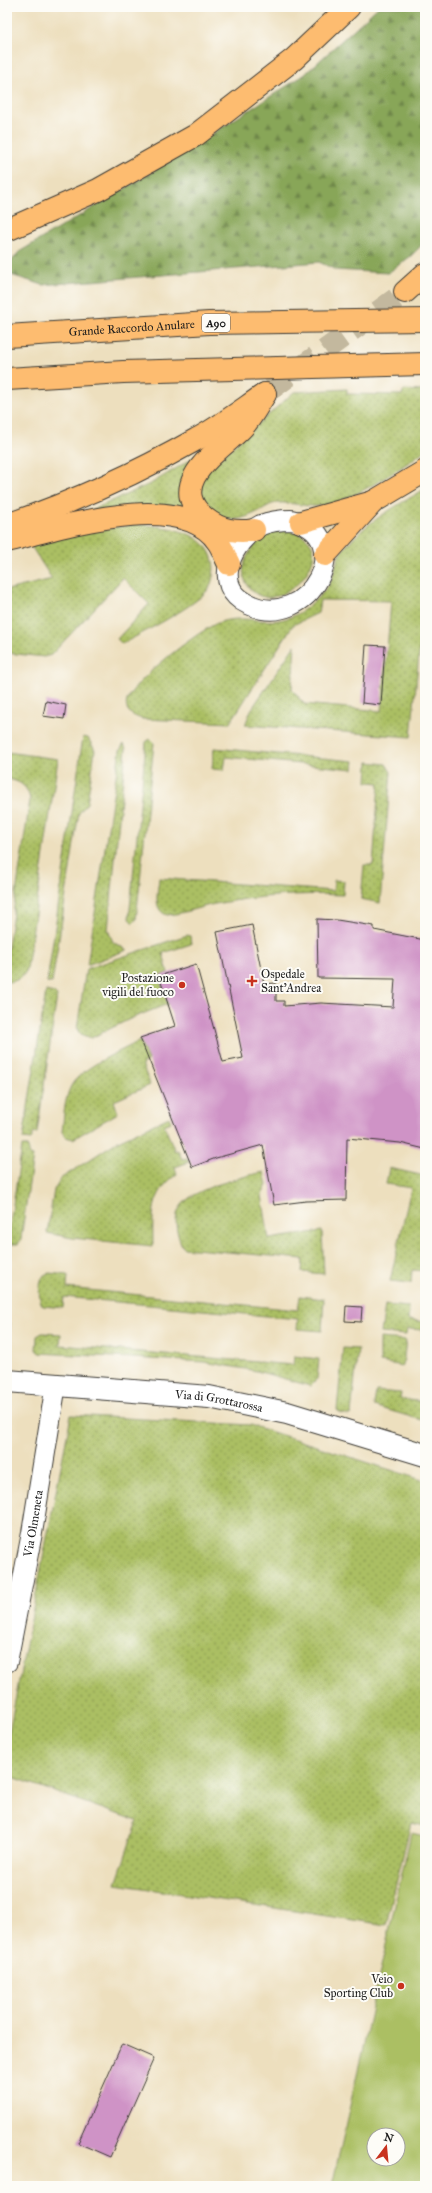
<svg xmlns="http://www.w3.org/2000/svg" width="432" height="2193" font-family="'IM FELL Great Primer',serif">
<defs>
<pattern id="grass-dots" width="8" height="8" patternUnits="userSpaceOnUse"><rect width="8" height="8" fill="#abbf63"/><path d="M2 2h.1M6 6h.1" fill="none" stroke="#8a9a51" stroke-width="1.8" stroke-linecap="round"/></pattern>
<pattern id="forest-firs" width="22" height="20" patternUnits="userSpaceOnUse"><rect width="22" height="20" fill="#88a659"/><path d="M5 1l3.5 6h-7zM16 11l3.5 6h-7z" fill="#6e8649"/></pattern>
</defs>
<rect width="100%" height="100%" fill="#fdfcf7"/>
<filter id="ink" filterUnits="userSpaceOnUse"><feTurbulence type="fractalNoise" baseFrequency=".025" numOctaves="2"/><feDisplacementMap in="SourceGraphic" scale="8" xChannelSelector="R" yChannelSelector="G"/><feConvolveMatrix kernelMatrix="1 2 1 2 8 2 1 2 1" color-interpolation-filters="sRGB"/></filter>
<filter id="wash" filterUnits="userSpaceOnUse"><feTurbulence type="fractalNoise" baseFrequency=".012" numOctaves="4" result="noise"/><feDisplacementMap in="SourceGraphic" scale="16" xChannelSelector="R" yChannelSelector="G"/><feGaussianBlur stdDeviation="0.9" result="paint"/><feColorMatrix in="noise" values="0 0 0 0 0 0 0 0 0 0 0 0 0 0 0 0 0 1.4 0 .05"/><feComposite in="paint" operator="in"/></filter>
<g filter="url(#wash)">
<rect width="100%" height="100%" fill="#eddfbe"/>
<g fill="url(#grass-dots)" stroke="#646e40">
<path d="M347,389v5l55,1 2,-5 21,1v59c-22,18 -79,55 -107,56 -13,1 -27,-4 -40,-3 -7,0 -13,5 -19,8 -25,13 -32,10 -56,-3l-3,-28 11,-14 83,-74z"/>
<path d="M203,452c-21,20 -27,29 -16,57l-95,1 60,-27z"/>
<path d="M425,489v123h-2l-12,125 -166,-12 6,-15 44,-65 -3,44 12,15 78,7 9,-110 -71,-1 -2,13 -25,12 -63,98 -87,-4c-10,-2 -21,-9 -15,-21 8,-19 72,-69 92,-76 31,-10 54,10 85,-13 11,-9 24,-20 28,-34 3,-9 4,-18 10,-25 22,-28 52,-43 82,-61z"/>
<path d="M136,524c27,3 70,5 77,37 2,8 0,20 -4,27 -9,16 -69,46 -87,56l-5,-5 32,-35 -26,-26 -72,77 -7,2 -37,-4v-63l45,-11 -21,-33 31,-10z"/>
<path d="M288,529c7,3 16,6 21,12 21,24 -37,80 -61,45 -14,-20 6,-46 25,-54 4,-2 10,-2 15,-3z"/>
<polygon points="83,737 88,738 95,750 87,803 79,813 78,818 52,983 47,982"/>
<polygon points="150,739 154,743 136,920 133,923 129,919 146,742"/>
<polygon points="124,744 126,749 108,930 113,942 127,950 87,965 120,750"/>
<polygon points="214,748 354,761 353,769 226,757 224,770 212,769"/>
<path d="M7,752l51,7 -31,210c-4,9 -11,13 -20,13v-29l23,-153c-2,-14 -10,-19 -23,-21z"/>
<polygon points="368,762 386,764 391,772 380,903 361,899 364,865 373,865 379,783 367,782"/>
<path d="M159,878l174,13 1,-11 10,1 -1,14c-43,-2 -86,1 -128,9 -16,3 -32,10 -48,11 -15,-5 -9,-24 -8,-37z"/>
<polygon points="187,935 190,936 191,944 163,953 168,973 159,976 168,1004 132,1018 91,1038 80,1034 77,1029 86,969"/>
<polygon points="46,991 54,993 57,996 37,1133 33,1134 31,1140 23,1139"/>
<path d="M140,1041l8,19 -6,4 8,21 -36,16 4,12 -45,26 -7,-2 -4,-5c2,-15 2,-33 9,-46 10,-19 50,-35 69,-45z"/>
<path d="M169,1117l2,5 -7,3 11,26 3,-1 4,9 5,-1 2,4 -14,5 2,7c-28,21 -24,41 -24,72l-81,-8 -25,-5 7,-43 6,-11 58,-38z"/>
<polygon points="22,1146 27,1146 30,1155 33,1156 21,1239 18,1244 7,1244"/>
<polygon points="389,1168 425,1176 421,1199 425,1201 425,1271 412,1270 411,1283 390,1281 411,1188 386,1184"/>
<path d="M264,1172l3,13 -5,10 7,44 53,-8 2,43 -22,-2 1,-13 -119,-11 -2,-2c-16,-37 2,-49 34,-61 16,-5 32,-10 48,-13z"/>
<path d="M49,1273l19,2 -1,13 231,22 2,-14 24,3 -2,32 -25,-2 1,-10 -234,-22 -1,11 -20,-2c-6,-6 -4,-25 1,-31z"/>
<polygon points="385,1305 409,1307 408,1320 425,1322 425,1330 407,1329 406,1335 381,1333"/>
<polygon points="7,1321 10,1324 7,1367"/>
<polygon points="42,1333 61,1334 60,1345 293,1365 294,1356 318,1359 319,1359 317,1379 310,1386 257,1371 204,1362 39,1353 36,1350 37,1336"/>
<polygon points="380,1338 406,1340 403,1366 380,1362"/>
<polygon points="343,1348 358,1349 351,1414 349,1415 340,1413 337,1410"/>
<polygon points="376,1391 401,1393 400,1399 425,1402 425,1421 374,1406"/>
<polygon points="71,1415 251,1425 425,1481 425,1826 411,1823 386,1925 116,1884 137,1821 7,1775 7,1742"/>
</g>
<polygon fill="url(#forest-firs)" stroke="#52613a" points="378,7 425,7 425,242 411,256 388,273 336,270 319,262 43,285 11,275 10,263 19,252 141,179 304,75"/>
<path fill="#abbf63" stroke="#646e40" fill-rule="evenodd" d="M411,1833l14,3v350h-93zM374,2135h24v24h-24z"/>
<g id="blocks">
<g fill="#cf93c6">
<polygon points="366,645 385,646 381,705 362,703"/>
<polygon points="46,701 66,705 64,719 43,716"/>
<polygon points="317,919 337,920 374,926 374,930 425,940 425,1149 400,1143 347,1138 346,1200 306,1201 274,1205 263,1145 216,1158 192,1167 140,1038 175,1026 159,976 196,964 223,1062 243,1058 217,932 252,925 264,984 276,983 276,1001 284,1001 284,1006 321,1003 393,1007 395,979 318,978"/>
<polygon points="346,1306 362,1307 361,1322 345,1321"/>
<polygon points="122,2044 154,2058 110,2157 78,2143"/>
</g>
</g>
</g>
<g filter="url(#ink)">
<use href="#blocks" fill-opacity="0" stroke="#3b3934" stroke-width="1"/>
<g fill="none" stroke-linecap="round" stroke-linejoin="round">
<polyline stroke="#c3b89e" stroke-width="22" stroke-dasharray="22 11" stroke-linecap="butt" points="271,389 405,292"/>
<g stroke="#3b3934" stroke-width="22">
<g id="minor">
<path d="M291,520c70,14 18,114 -43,84 -38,-18 -16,-64 13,-79 10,-4 20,-5 30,-5z"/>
<path id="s1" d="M7,1662l25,-129 24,-149"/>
</g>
</g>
<g stroke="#3b3934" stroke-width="24">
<g id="tertiary">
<path id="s2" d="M7,1381l202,16 78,16 138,42"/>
</g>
</g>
<g stroke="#3b3934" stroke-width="24">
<g id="trunk">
<polyline points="405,292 425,274"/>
<polyline points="301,522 373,502 425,471"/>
<path d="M254,530c-19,3 -34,0 -49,-12 -41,-34 14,-67 36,-89 10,-10 17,-24 24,-35"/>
</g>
</g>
<g stroke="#3b3934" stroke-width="24">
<g id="motorway">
<polyline points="7,230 98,190 196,135 294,59 349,7"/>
<path id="s3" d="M7,336l202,-13 216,-3"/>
<polyline points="7,379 123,372 425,364"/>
<path d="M7,525c66,-23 129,-51 190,-86 24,-13 46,-30 68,-45"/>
<path d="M7,541c52,-13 174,-54 211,1 5,7 7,15 11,22"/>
<polyline points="325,555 373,502"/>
</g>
</g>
<use href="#minor" stroke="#fff" stroke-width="20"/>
<use href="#tertiary" stroke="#fff" stroke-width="22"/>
<use href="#trunk" stroke="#fdbc70" stroke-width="22"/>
<use href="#motorway" stroke="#fdbc70" stroke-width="22"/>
</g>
</g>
<g fill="#c8321e" stroke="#fdfcf7" stroke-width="1.5">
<path d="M250 975h4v4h4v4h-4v4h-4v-4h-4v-4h4z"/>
<circle cx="182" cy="985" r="4"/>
<circle cx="401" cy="1986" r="4"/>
</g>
<g text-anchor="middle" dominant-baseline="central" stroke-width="4" stroke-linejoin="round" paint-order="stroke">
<rect fill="#fdfcf7" stroke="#605f5e" stroke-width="1" x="202" y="314" width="28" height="18" rx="3"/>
<g font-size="11" font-weight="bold" fill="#1c1c1c">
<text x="216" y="323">A90</text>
</g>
<g font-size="12" fill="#1c1c1c" stroke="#fdfcf7">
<text stroke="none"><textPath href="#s3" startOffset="125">Grande Raccordo Anulare</textPath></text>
<text stroke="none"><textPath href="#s2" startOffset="213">Via di Grottarossa</textPath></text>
<text stroke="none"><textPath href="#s1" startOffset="141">Via Olmeneta</textPath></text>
</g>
<g font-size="12" fill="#1c1c1c" stroke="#fdfcf7" text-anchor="end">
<text x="261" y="974" text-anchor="start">Ospedale<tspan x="261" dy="14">Sant'Andrea</tspan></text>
<text x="174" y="978">Postazione<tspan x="174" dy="14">vigili del fuoco</tspan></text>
<text x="393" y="1979">Veio<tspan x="393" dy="14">Sporting Club</tspan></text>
</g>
</g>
<rect width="432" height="2193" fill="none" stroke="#fdfcf7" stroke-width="24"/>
<g transform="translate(386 2147) rotate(16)"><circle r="19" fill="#fdfcf7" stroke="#a3a29f"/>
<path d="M0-3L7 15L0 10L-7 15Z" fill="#c8321e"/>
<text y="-6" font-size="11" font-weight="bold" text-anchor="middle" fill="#1c1c1c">N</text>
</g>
</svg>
